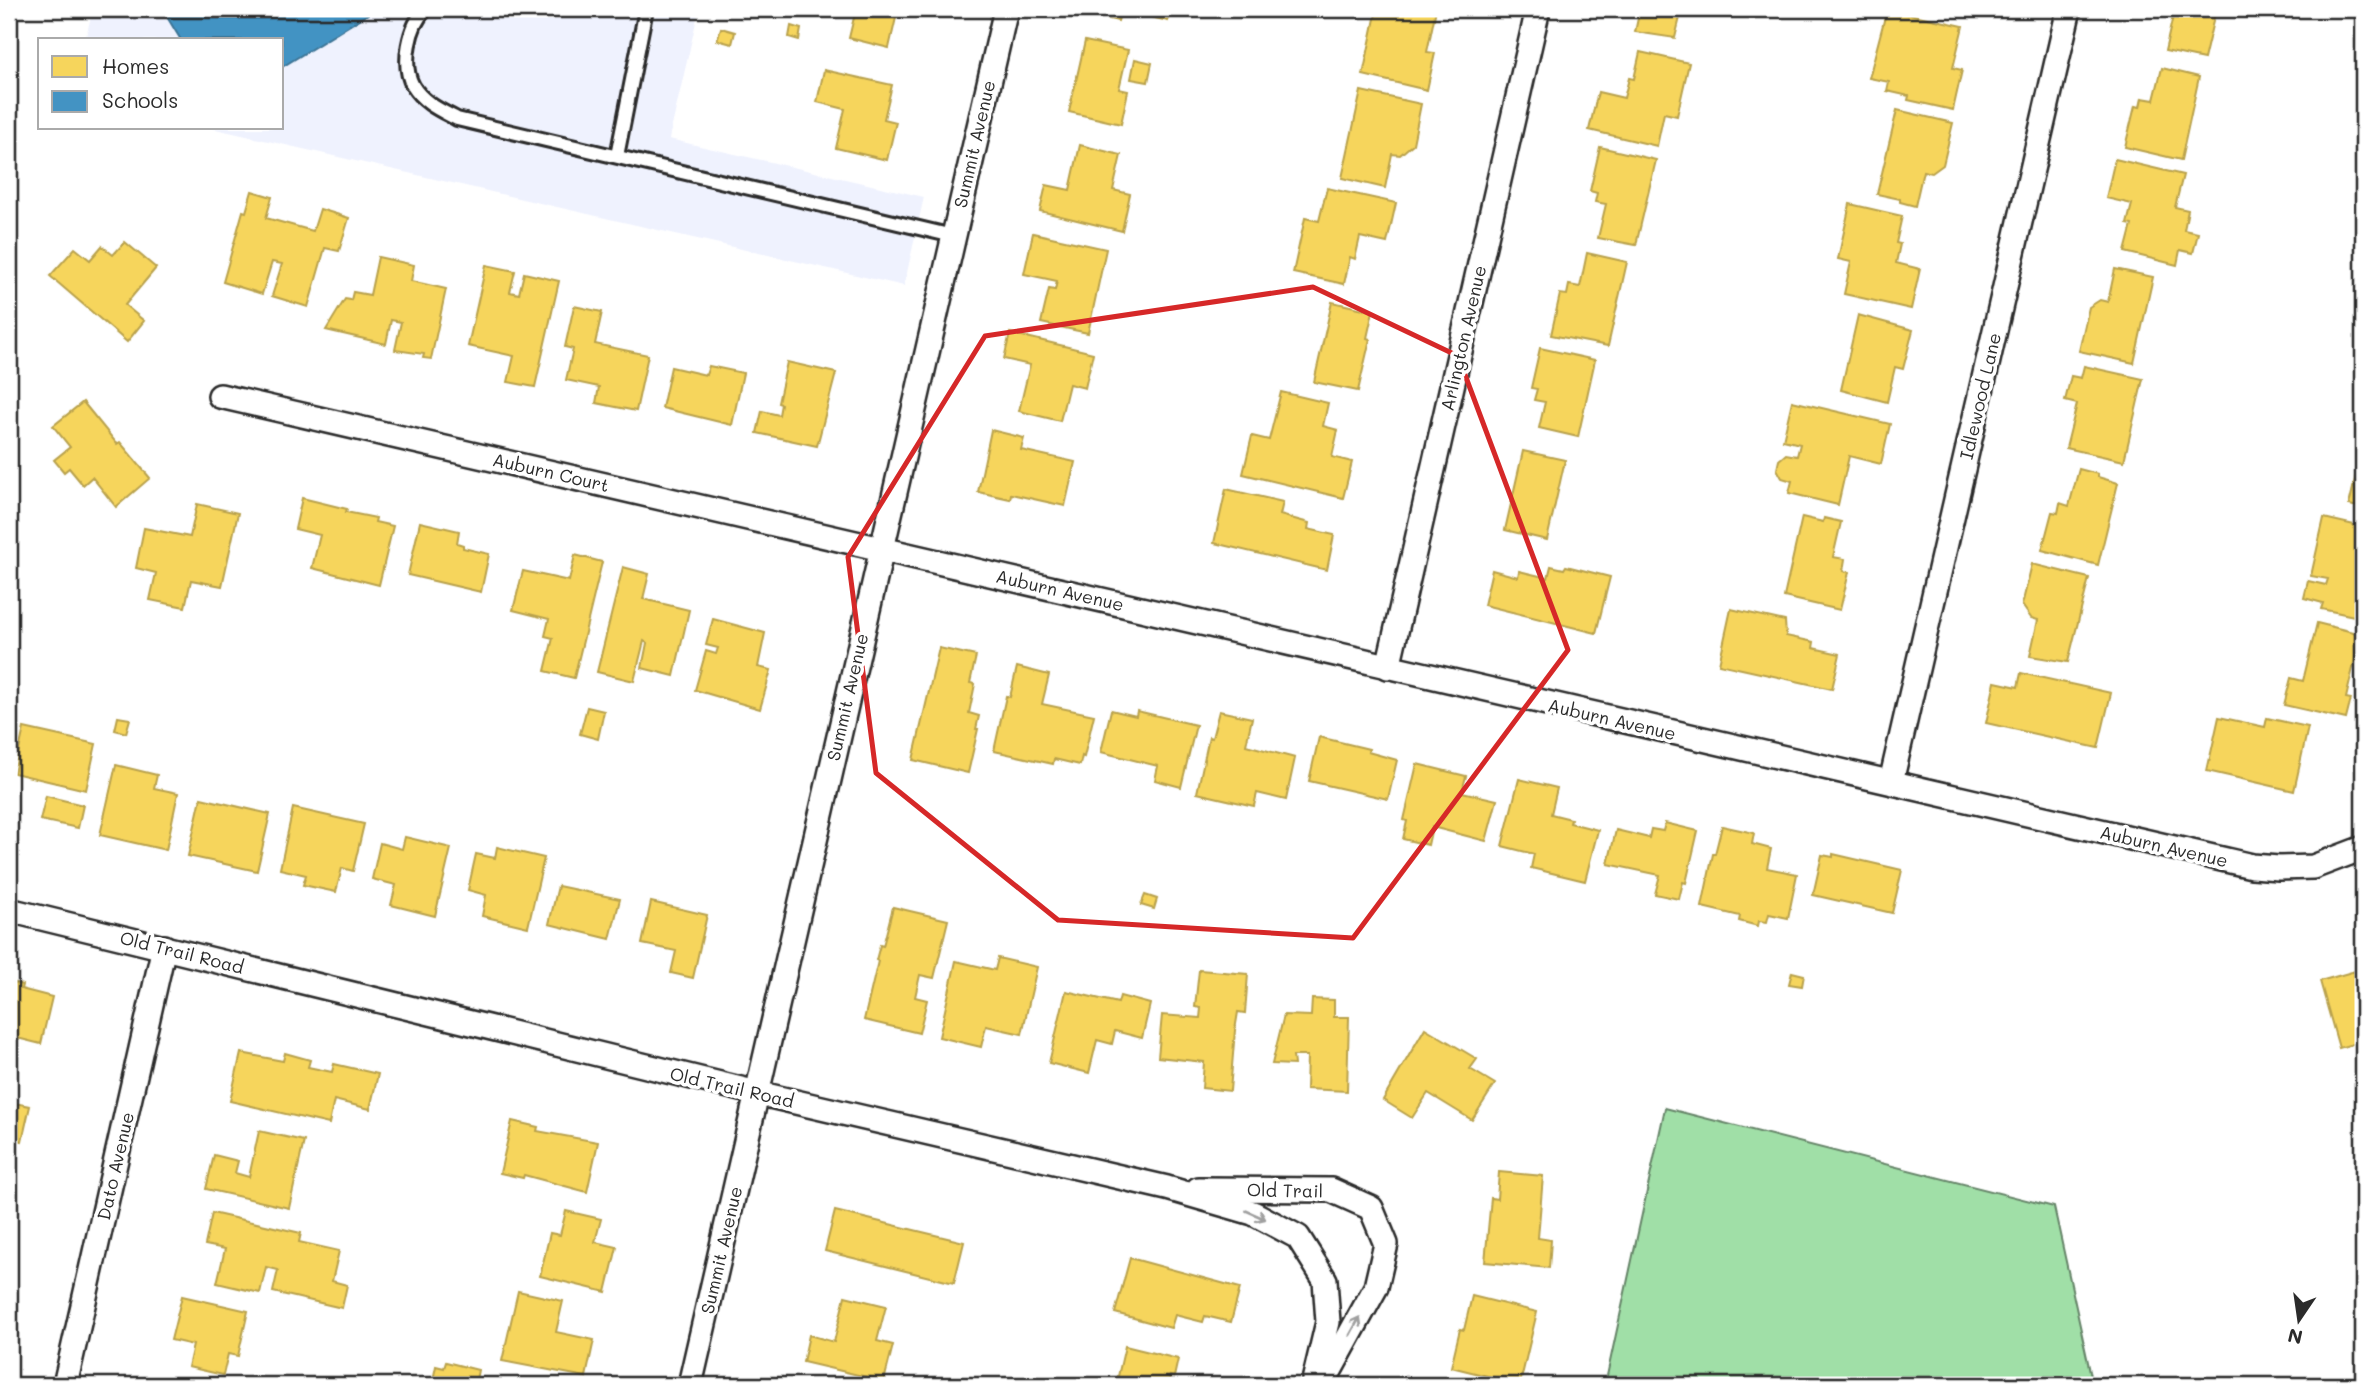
<svg xmlns="http://www.w3.org/2000/svg" width="2372" height="1394" font-family="Mali,sans-serif">
<rect width="100%" height="100%" fill="#fff"/>
<filter id="ink" filterUnits="userSpaceOnUse"><feTurbulence type="fractalNoise" baseFrequency=".0143" numOctaves="2"/><feDisplacementMap in="SourceGraphic" scale="14" xChannelSelector="R" yChannelSelector="G"/><feConvolveMatrix kernelMatrix="1 2 1 2 8 2 1 2 1" color-interpolation-filters="sRGB"/></filter>
<g filter="url(#ink)">
<polygon fill="#eff2fe" points="93,9 699,9 669,139 924,197 904,286 211,128 282,128 282,40 85,40"/>
<polygon fill="#a0dfa7" stroke="#668569" stroke-width="2" points="1665,1108 2054,1207 2093,1385 1605,1385"/>
<g fill="#f6d55c" stroke="#b9a24d" stroke-width="2">
<polygon points="856,9 898,9 889,48 849,38"/>
<polygon points="1086,9 1171,9 1168,21 1121,10 1118,21 1085,13"/>
<polygon points="1377,9 1436,9 1427,52 1435,53 1427,90 1363,75"/>
<polygon points="1640,9 1682,9 1675,38 1635,32"/>
<polygon points="1887,9 1963,26 1953,68 1962,70 1953,110 1908,100 1909,96 1887,91 1889,82 1869,78"/>
<polygon points="2162,9 2216,9 2204,59 2165,51 2173,16 2165,14"/>
<polygon points="791,26 801,29 799,40 789,37"/>
<polygon points="721,28 735,32 732,44 717,40"/>
<polygon points="1085,41 1128,50 1119,89 1128,91 1121,124 1069,112"/>
<polygon points="1640,52 1689,63 1677,116 1664,113 1657,146 1589,130 1598,92 1624,98 1629,78 1634,79"/>
<polygon points="1135,59 1152,63 1148,82 1131,79"/>
<polygon points="2162,68 2199,77 2181,160 2125,147 2135,106 2140,107 2142,98 2154,100"/>
<polygon points="824,70 892,85 884,119 896,122 887,160 836,148 845,109 817,102"/>
<polygon points="1361,91 1421,104 1413,144 1400,155 1392,154 1385,188 1342,178"/>
<polygon points="1897,110 1953,123 1943,165 1932,173 1923,171 1915,206 1900,202 1900,199 1877,194"/>
<polygon points="1080,145 1121,155 1113,190 1130,194 1122,231 1040,211 1046,185 1070,190"/>
<polygon points="1600,147 1656,160 1636,245 1598,238 1606,204 1595,202 1597,193 1590,191"/>
<polygon points="2115,159 2183,175 2175,207 2188,210 2184,230 2198,233 2193,253 2180,250 2177,265 2125,252 2132,225 2127,224 2132,204 2106,198"/>
<polygon points="1327,188 1396,203 1387,243 1360,237 1355,259 1350,257 1344,284 1293,273 1305,218 1319,221"/>
<polygon points="252,191 272,197 266,218 313,231 320,209 349,218 339,251 325,248 308,307 272,296 282,264 272,262 262,294 223,282 243,211 246,212"/>
<polygon points="1850,204 1902,216 1896,243 1900,244 1896,263 1920,269 1911,309 1844,294 1851,262 1838,259"/>
<polygon points="1033,233 1106,249 1088,333 1041,323 1049,289 1055,290 1057,281 1024,274"/>
<polygon points="125,242 156,268 125,305 144,321 127,342 50,276 75,248 90,260 102,246 113,255"/>
<polygon points="1587,253 1627,262 1608,346 1551,335 1560,294 1567,295 1569,285 1580,287"/>
<polygon points="378,257 414,265 411,281 446,289 431,359 423,358 424,354 395,350 401,322 391,320 386,344 326,330 345,299 351,300 353,292 370,295"/>
<polygon points="486,265 515,271 510,292 519,294 524,273 559,281 535,387 508,382 514,356 468,346"/>
<polygon points="2115,269 2153,277 2134,363 2079,351 2089,307 2100,300 2108,302"/>
<polygon points="1332,302 1373,311 1367,338 1370,339 1358,391 1314,382"/>
<polygon points="574,306 602,312 595,344 648,355 636,411 596,403 599,387 566,380 573,349 565,347"/>
<polygon points="1858,315 1913,330 1903,369 1895,367 1887,402 1841,390"/>
<polygon points="1010,333 1093,353 1085,388 1069,384 1060,421 1019,411 1030,365 1004,359"/>
<polygon points="1540,348 1595,360 1578,437 1539,428 1545,402 1534,400 1537,389 1531,388"/>
<polygon points="787,362 836,373 817,446 757,433 762,411 779,415 781,404 778,403"/>
<polygon points="709,366 743,373 732,425 662,408 671,367 706,375"/>
<polygon points="2084,366 2143,379 2124,461 2066,448 2077,404 2065,401 2071,376 2081,378"/>
<polygon points="1281,392 1328,403 1323,426 1338,430 1332,457 1352,462 1343,498 1243,474 1252,436 1269,440"/>
<polygon points="1792,401 1890,424 1881,464 1849,456 1838,505 1789,493 1792,481 1782,478 1777,469 1779,460 1786,454 1797,456 1800,444 1783,440"/>
<polygon points="83,402 117,444 120,442 150,478 116,507 92,477 83,485 69,468 64,472 54,460 70,447 53,426"/>
<polygon points="991,430 1024,438 1021,450 1075,462 1065,506 1011,494 1010,499 978,492"/>
<polygon points="2363,446 2363,508 2349,505"/>
<polygon points="1523,451 1565,460 1547,540 1505,530"/>
<polygon points="2079,469 2098,474 2098,477 2118,483 2098,565 2042,550 2052,512 2058,513 2060,503 2069,506"/>
<polygon points="1226,489 1283,502 1280,515 1309,523 1308,529 1334,535 1327,570 1214,543"/>
<polygon points="302,498 347,509 346,512 376,518 375,522 393,526 379,585 312,568 320,535 295,529"/>
<polygon points="197,504 238,513 222,586 191,580 185,607 150,600 156,573 136,568 144,528 190,537"/>
<polygon points="1802,517 1823,522 1824,518 1841,522 1833,557 1845,559 1843,571 1849,572 1840,610 1784,597"/>
<polygon points="2324,518 2363,527 2363,600 2359,617 2321,609 2323,603 2304,598 2308,581 2326,585 2328,579 2311,576"/>
<polygon points="420,522 459,531 457,543 463,545 463,548 489,554 481,592 408,575"/>
<polygon points="575,555 602,562 574,678 545,671 553,638 545,636 549,619 513,610 523,571 569,581"/>
<polygon points="2032,564 2089,578 2068,662 2030,656 2038,620 2031,618 2022,605"/>
<polygon points="1551,566 1564,569 1566,566 1610,577 1596,633 1484,605 1492,570 1518,577 1519,571 1548,578"/>
<polygon points="623,567 649,574 643,599 689,610 674,676 642,668 647,643 644,641 634,681 597,672"/>
<polygon points="1731,609 1785,621 1786,636 1814,642 1813,648 1840,654 1832,689 1719,664"/>
<polygon points="713,619 765,633 758,667 771,670 760,709 695,690 706,651 716,654 718,648 706,645"/>
<polygon points="2317,623 2361,634 2346,698 2351,699 2346,719 2284,705 2291,678 2303,681"/>
<polygon points="939,648 976,656 970,683 975,684 969,713 979,716 976,729 978,729 968,773 913,760"/>
<polygon points="1017,667 1049,675 1042,704 1094,715 1084,757 1082,756 1080,765 1054,759 1053,764 994,751 1006,696 1010,697"/>
<polygon points="2021,673 2111,693 2098,748 1986,723 1995,682 2018,687"/>
<polygon points="587,707 604,711 598,739 580,734"/>
<polygon points="1111,710 1136,716 1137,711 1196,725 1181,787 1155,780 1158,766 1101,752"/>
<polygon points="1219,711 1252,718 1246,745 1295,758 1286,800 1257,793 1254,806 1197,793 1209,737 1212,738"/>
<polygon points="118,717 130,719 126,733 115,730"/>
<polygon points="2219,717 2265,727 2267,718 2308,727 2294,791 2207,771"/>
<polygon points="24,728 96,744 86,790 14,773"/>
<polygon points="1319,737 1369,749 1368,752 1397,760 1388,799 1309,781"/>
<polygon points="1417,764 1466,776 1462,792 1497,800 1486,841 1432,827 1428,845 1403,839 1407,821 1404,820"/>
<polygon points="116,765 157,775 154,788 178,793 166,850 100,835"/>
<polygon points="1519,779 1557,788 1551,814 1571,819 1570,823 1598,830 1585,881 1531,868 1534,854 1502,846"/>
<polygon points="46,796 83,805 78,828 40,820"/>
<polygon points="201,798 270,814 257,871 188,856"/>
<polygon points="293,808 364,824 353,871 342,868 336,892 303,885 306,875 280,869"/>
<polygon points="1665,823 1698,831 1686,883 1683,882 1679,899 1655,894 1660,875 1608,864 1616,830 1649,838 1651,829 1663,831"/>
<polygon points="1722,826 1754,833 1752,844 1771,849 1767,868 1797,874 1788,918 1769,914 1767,922 1759,921 1758,926 1739,921 1740,916 1702,907 1713,854 1715,854"/>
<polygon points="405,837 451,848 435,916 391,905 396,885 372,879 380,843 402,849"/>
<polygon points="497,847 544,858 528,927 482,916 486,895 468,890 476,854 495,858"/>
<polygon points="1833,854 1902,870 1892,913 1813,895 1822,855 1833,857"/>
<polygon points="558,886 620,899 610,939 549,924"/>
<polygon points="1145,895 1157,899 1154,909 1141,905"/>
<polygon points="651,902 707,915 693,978 671,973 676,951 642,944"/>
<polygon points="893,907 948,920 934,978 920,975 915,997 927,1000 919,1033 864,1020 878,961 876,960 880,945 883,946"/>
<polygon points="998,958 1037,967 1022,1034 986,1026 981,1047 939,1037 956,961 995,970"/>
<polygon points="1199,970 1248,974 1245,1013 1238,1012 1235,1030 1230,1091 1202,1088 1204,1062 1158,1057 1162,1015 1200,1018 1201,1008 1195,1007"/>
<polygon points="2359,970 2363,985 2363,1041 2339,1048 2320,981"/>
<polygon points="1792,972 1804,975 1802,986 1789,984"/>
<polygon points="9,981 22,985 21,989 52,997 41,1044 9,1036"/>
<polygon points="1066,991 1118,1003 1120,996 1150,1004 1142,1038 1115,1031 1112,1044 1097,1040 1089,1073 1049,1063"/>
<polygon points="1312,999 1334,1000 1334,1017 1349,1017 1347,1091 1306,1089 1307,1056 1293,1056 1294,1065 1272,1064 1284,1015 1311,1016"/>
<polygon points="1425,1028 1477,1059 1470,1069 1495,1084 1472,1120 1428,1093 1412,1118 1383,1100"/>
<polygon points="241,1053 283,1061 285,1053 310,1060 308,1067 332,1072 334,1064 378,1074 370,1109 334,1100 329,1124 230,1101"/>
<polygon points="9,1102 30,1106 22,1141 9,1138"/>
<polygon points="512,1121 538,1127 537,1131 598,1142 587,1192 524,1175 523,1178 500,1173"/>
<polygon points="259,1131 304,1141 289,1208 206,1189 214,1155 238,1161 235,1173 249,1177"/>
<polygon points="1499,1172 1543,1176 1538,1238 1551,1240 1549,1268 1485,1262 1491,1198 1497,1199"/>
<polygon points="566,1211 601,1219 595,1242 617,1247 606,1292 540,1276 550,1233 560,1235"/>
<polygon points="835,1211 964,1242 954,1283 825,1251"/>
<polygon points="212,1213 301,1233 299,1242 339,1251 332,1281 347,1285 342,1308 273,1292 278,1270 266,1267 260,1293 217,1283 225,1249 205,1245"/>
<polygon points="1130,1258 1240,1288 1231,1322 1205,1316 1203,1322 1175,1315 1171,1328 1115,1313"/>
<polygon points="518,1291 563,1301 556,1332 594,1340 586,1377 502,1361"/>
<polygon points="182,1296 248,1311 238,1356 228,1354 223,1375 188,1367 193,1345 171,1340"/>
<polygon points="845,1296 886,1306 877,1341 893,1345 884,1381 803,1362 809,1335 834,1342"/>
<polygon points="1472,1296 1537,1312 1520,1384 1451,1367 1460,1329 1464,1330"/>
<polygon points="1125,1346 1178,1359 1174,1377 1170,1376 1168,1385 1116,1385"/>
<polygon points="446,1362 478,1370 475,1385 432,1385 436,1366 444,1368"/>
</g>
<polygon fill="#4393c3" stroke="#3c7495" stroke-width="2" points="182,9 376,9 282,67 282,40 181,40 167,17"/>
<g fill="none" stroke-linecap="round" stroke-linejoin="round">
<g stroke="#2b2b2b" stroke-width="18">
<g id="lane">
<path d="M426,9c-17,16 -25,56 -13,77 10,17 29,25 44,33l496,117"/>
<polyline points="617,156 646,9"/>
</g>
</g>
<g stroke="#2b2b2b" stroke-width="28">
<g id="street">
<polyline points="220,396 2252,866 2279,868 2313,867 2363,848"/>
<polyline points="1388,667 1538,9"/>
<polyline points="1891,782 2069,9"/>
<polyline points="9,910 757,1093 1167,1188 1253,1213 1298,1237 1325,1280 1328,1322 1313,1385"/>
<polyline points="1198,1189 1331,1190 1371,1208 1386,1244 1376,1287 1322,1385"/>
<polyline points="65,1385 164,947"/>
<polyline points="690,1385 1006,9"/>
</g>
</g>
<use href="#lane" stroke="#fff" stroke-width="12"/>
<use href="#street" stroke="#fff" stroke-width="23"/>
</g>
<defs><path id="oneway-shaft" d="M-6 0H5M1.5-3L5.5 0L1.5 3" fill="none" stroke-width="1.6" stroke-linecap="round" stroke-linejoin="round" transform="scale(1.75)"/></defs>
<g stroke="#a0a0a0">
<use href="#oneway-shaft" transform="translate(1256 1215) rotate(24)"/>
<use href="#oneway-shaft" transform="translate(1355 1326) rotate(-61)"/>
</g>
</g>
<path fill="none" stroke="#d62828" stroke-width="5" stroke-linejoin="round" d="M1313,287l145,69 110,294 -215,288 -295,-18 -182,-147 -28,-216 137,-221z"/>
<g text-anchor="middle" dominant-baseline="central" stroke-width="7" stroke-linejoin="round" paint-order="stroke">
<g font-size="18" fill="#2b2b2b" stroke="#fff">
<text transform="translate(974 144) rotate(-77)">Summit Avenue</text>
<text transform="translate(1463 338) rotate(-77)">Arlington Avenue</text>
<text transform="translate(1980 396) rotate(-77)">Idlewood Lane</text>
<text transform="translate(551 472) rotate(13)">Auburn Court</text>
<text transform="translate(1060 590) rotate(13)">Auburn Avenue</text>
<text transform="translate(847 697) rotate(-77)">Summit Avenue</text>
<text transform="translate(1612 719) rotate(13)">Auburn Avenue</text>
<text transform="translate(2164 846) rotate(13)">Auburn Avenue</text>
<text transform="translate(182 952) rotate(14)">Old Trail Road</text>
<text transform="translate(732 1087) rotate(13)">Old Trail Road</text>
<text transform="translate(115 1166) rotate(-77)">Dato Avenue</text>
<text transform="translate(1285 1190) rotate(1)">Old Trail</text>
<text transform="translate(721 1250) rotate(-77)">Summit Avenue</text>
</g>
</g>
<rect width="2372" height="1394" fill="none" stroke="#fff" stroke-width="35"/>
<rect x="18" y="18" width="2337" height="1359" fill="none" stroke="#2b2b2b" stroke-width="2.5" filter="url(#ink)"/>
<rect x="38" y="38" width="245" height="91" fill="#ffffff" stroke="#aaaaaa" stroke-width="2"/>
<rect x="52" y="56" width="35" height="21" fill="#f6d55c" stroke="#aaaaaa" stroke-width="2"/>
<text x="102" y="74" font-size="21" fill="#2b2b2b">Homes</text>
<rect x="52" y="91" width="35" height="21" fill="#4393c3" stroke="#aaaaaa" stroke-width="2"/>
<text x="102" y="108" font-size="21" fill="#2b2b2b">Schools</text>
<g transform="translate(2299 1320) rotate(193)" stroke="#ffffff" stroke-width="5" paint-order="stroke">
<path d="M0-5L12 26L0 18L-12 26Z" fill="#2b2b2b"/>
<text y="-10" font-size="19" font-weight="bold" text-anchor="middle" fill="#2b2b2b">N</text>
</g>
</svg>
